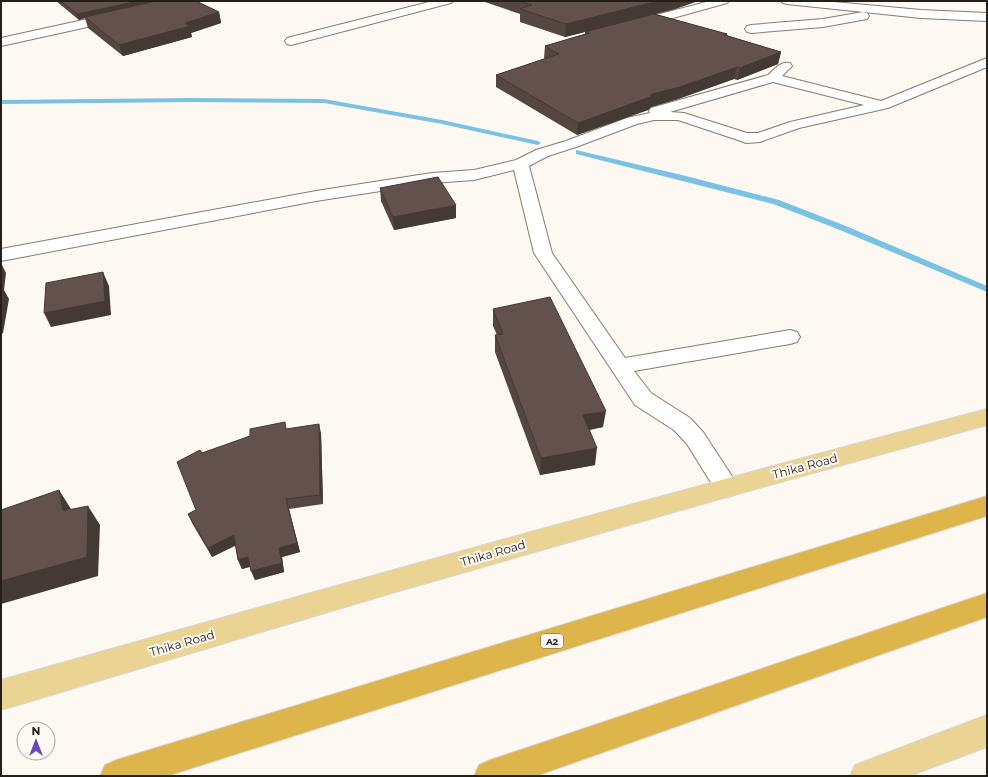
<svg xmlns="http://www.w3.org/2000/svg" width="988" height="777" font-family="Montserrat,sans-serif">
<rect width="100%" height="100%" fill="#fef8f2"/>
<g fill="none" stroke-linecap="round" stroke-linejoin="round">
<g fill="#7ac2e4" fill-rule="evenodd">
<polygon points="190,98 324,99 442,120 538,141 541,143 538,145 442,124 324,103 190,102 1,104 1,100"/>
<polygon points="576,150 686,176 779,200 846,226 987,286 987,292 840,230 773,204 576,154"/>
</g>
<g stroke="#887b6d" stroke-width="2">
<g id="minor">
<polygon points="433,1 453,1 451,3 291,45 287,44 285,41 287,38"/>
<polygon points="710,1 729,1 727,3 637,28 633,27 631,24 633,21"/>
<polygon points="781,1 823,1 921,10 987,13 987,21 921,18 787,4 783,3"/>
<polygon points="863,12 867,13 869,16 867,19 823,27 751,33 747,32 745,29 747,26 751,25 823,19"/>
<polygon points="115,13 119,14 121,17 119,20 1,46 1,38"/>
<path d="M987,58v9l-99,41 -89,20 -39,14 -14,1 -5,-2 -63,-21h-24l-17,4 -61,23 -28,9 -19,10 23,87 73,105 165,-28 7,2 3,5 -3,5 -7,2 -156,27 17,22 39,25 13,14 36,55 -3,7 -9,3 -9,-3 -31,-50 -13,-14 -39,-25 -101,-152 -20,-83 -40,10 -42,3 -116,18 -315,60v-12l315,-58 116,-18 42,-3 42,-10 20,-10 30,-9 61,-23 23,-5 -1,-2 2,-3 117,-33c7,-6 12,-14 22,-12l2,3 -10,10 99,25zM773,82l91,23 -74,17 -32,11h-11l-63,-20 -14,-1z"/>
</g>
</g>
<g stroke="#d8d7d6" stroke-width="2">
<g id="major">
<path d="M987,409v16l-260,72 -335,96 -391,117v-30c328,-93 656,-184 986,-271z"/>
<polygon points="987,715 987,747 909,776 850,776 855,765"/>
</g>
</g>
<g stroke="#d8d7d6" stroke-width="2">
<g id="highway">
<polygon points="987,496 987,516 167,776 100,776 105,765 116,760"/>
<polygon points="987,593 987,617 536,776 474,776 479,765 490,760"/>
</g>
</g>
<use href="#minor" fill="#fff" fill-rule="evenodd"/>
<use href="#major" fill="#ebd393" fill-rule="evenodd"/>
<use href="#highway" fill="#deb54b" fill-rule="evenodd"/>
</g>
<g fill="#554642">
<polygon points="56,1 196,1 219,12 221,23 191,33 192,37 123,56 88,28 85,18 79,20"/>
<polygon points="482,1 698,1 675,9 655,14 727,34 726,35 781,52 778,64 737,80 734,79 678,99 651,107 648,110 577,135 496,87 496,75 546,58 544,58 545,46 585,34 585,32 565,37 520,22 520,14"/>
<polygon points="380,188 456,218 394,230 381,201"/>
<polygon points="493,309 603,427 590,430 595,465 540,475 495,352 495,335 497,335 493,326"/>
<polygon points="287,429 321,433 323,504 289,509 300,552 282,557 284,572 255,580 250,567 242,569 238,560 235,545 212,557 192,523 188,514 196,510 202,453"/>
</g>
<g fill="#453936">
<polygon points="139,1 167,1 85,17 85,18 79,20 77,14"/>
<polygon points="658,1 698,1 675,9 565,37 566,24"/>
<polygon points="219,12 221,23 191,33 192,37 123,56 119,45 185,23"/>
<polygon points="781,52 778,64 737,80 740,68"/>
<polygon points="737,67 734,79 678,99 651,107 648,110 577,135 578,123 652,94"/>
<polygon points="456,205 456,218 394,230 393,217"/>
<polygon points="1,263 6,273 4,290 9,299 3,333 1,334"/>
<polygon points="103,272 109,286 111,315 51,327 44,313"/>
<polygon points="606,411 603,427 581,431 583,415"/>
<polygon points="319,424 321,433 323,504 320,495"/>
<polygon points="597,448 595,465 540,475 541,458"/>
<polygon points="59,490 71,509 63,511"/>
<polygon points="286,499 300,552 282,557 284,572 255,580 251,571 279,548"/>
<polygon points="88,506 100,525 98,576 1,604 1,581"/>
<polygon points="234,535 237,545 212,557 208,548"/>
<polygon points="248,557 252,566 242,569 238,560"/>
</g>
<g fill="#63514d" stroke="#453936">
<polygon points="61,1 139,1 77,14"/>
<polygon points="156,1 196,1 219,12 185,23 190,26 119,45 85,17"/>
<polygon points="519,1 658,1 566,24 520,9 532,5"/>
<polygon points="654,14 727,34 724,35 781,52 740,68 737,67 680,87 652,94 650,97 578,123 496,75 559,54 545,46 589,33 585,32"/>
<polygon points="438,177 456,205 393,217 380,188"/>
<polygon points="103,272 105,301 44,313 46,283"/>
<polygon points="550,297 606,411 583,415 597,448 541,458 495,335 503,334 493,309"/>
<polygon points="285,422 286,429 319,424 320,495 286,499 297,543 279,548 282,563 251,571 248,557 238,560 234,535 208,548 188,514 196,510 177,462 200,450 202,453 250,436 250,429"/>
<polygon points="59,490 63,511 88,506 87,557 1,581 1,510"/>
</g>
<g text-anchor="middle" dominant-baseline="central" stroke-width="4" stroke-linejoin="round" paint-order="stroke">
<rect fill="#fef8f2" stroke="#66605b" stroke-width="1" x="541" y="634" width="22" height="14" rx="3"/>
<g font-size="9" font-weight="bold" fill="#251f1a">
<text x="552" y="641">A2</text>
</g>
<g font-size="12" fill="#251f1a" stroke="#fef8f2">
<text transform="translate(805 466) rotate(-15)">Thika Road</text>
<text transform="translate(493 553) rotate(-16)">Thika Road</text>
<text transform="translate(182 643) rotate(-16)">Thika Road</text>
</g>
</g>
<rect width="988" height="777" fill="none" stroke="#251f1a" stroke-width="4"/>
<g transform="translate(36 741)"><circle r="19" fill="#fef8f2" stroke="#a7a19c"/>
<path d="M0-3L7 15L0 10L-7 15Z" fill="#6746bf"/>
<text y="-6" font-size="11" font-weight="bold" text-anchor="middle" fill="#251f1a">N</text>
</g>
</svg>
